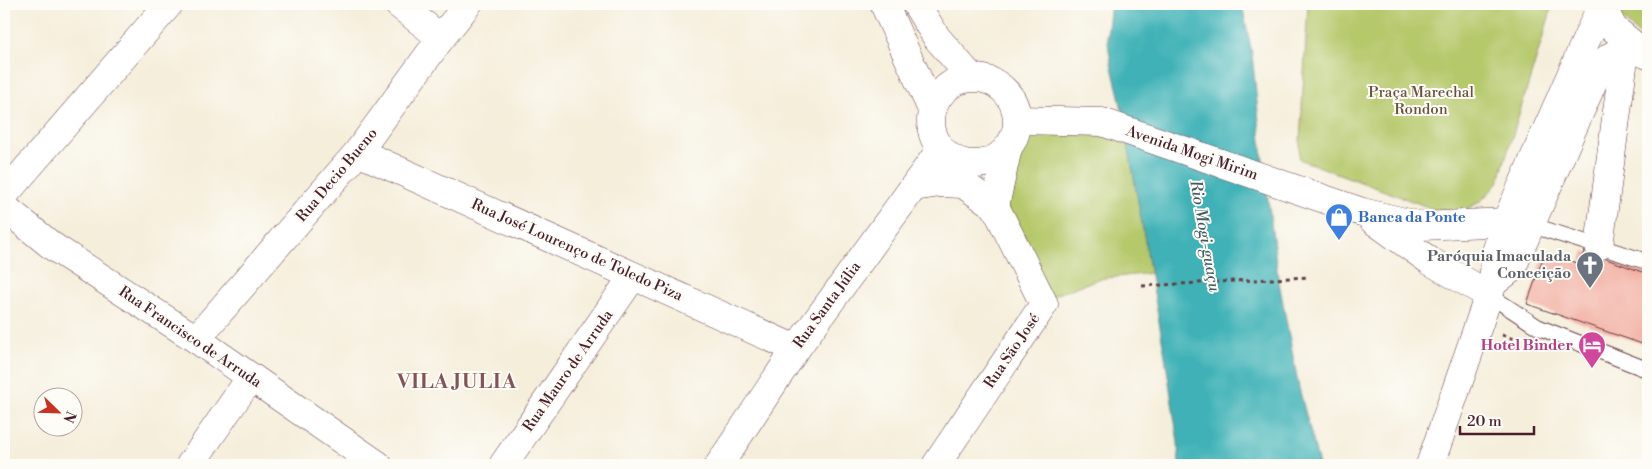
<svg xmlns="http://www.w3.org/2000/svg" width="1652" height="469" font-family="'Libre Bodoni',serif">
<rect width="100%" height="100%" fill="#fdfcf7"/>
<filter id="ink" filterUnits="userSpaceOnUse"><feTurbulence type="fractalNoise" baseFrequency=".02" numOctaves="2"/><feDisplacementMap in="SourceGraphic" scale="10" xChannelSelector="R" yChannelSelector="G"/><feConvolveMatrix kernelMatrix="1 2 1 2 8 2 1 2 1" color-interpolation-filters="sRGB"/></filter>
<filter id="wash" filterUnits="userSpaceOnUse"><feTurbulence type="fractalNoise" baseFrequency=".0096" numOctaves="4" result="noise"/><feDisplacementMap in="SourceGraphic" scale="20" xChannelSelector="R" yChannelSelector="G"/><feGaussianBlur stdDeviation="1.12" result="paint"/><feColorMatrix in="noise" values="0 0 0 0 0 0 0 0 0 0 0 0 0 0 0 0 0 1.4 0 .05"/><feComposite in="paint" operator="in"/></filter>
<g filter="url(#wash)">
<rect width="100%" height="100%" fill="#f5eedb"/>
<g fill="#b5c86b" stroke="#80744b">
<polygon points="1308,4 1553,4 1498,183 1480,202 1452,216 1299,159"/>
<polygon points="1607,4 1648,4 1648,44"/>
<polygon points="1031,131 1127,138 1151,273 1098,279 1047,298 1003,205 1016,148 1025,135"/>
</g>
<polygon fill="#41b2b7" stroke="#466871" points="1111,4 1242,4 1252,54 1263,160 1278,277 1299,388 1319,465 1179,465 1178,442 1165,356 1127,138 1120,100 1111,63 1107,36"/>
<g id="blocks">
<polygon fill="#f3b1a4" points="1584,251 1648,274 1648,346 1527,304 1545,252 1580,264"/>
</g>
</g>
<g filter="url(#ink)">
<use href="#blocks" fill-opacity="0" stroke="#643e45" stroke-width="1"/>
<g fill="none" stroke-linecap="round" stroke-linejoin="round">
<g stroke="#643e45" stroke-width="17">
<g id="lane">
<polyline points="1531,225 1648,262"/>
<polyline points="1489,295 1538,327 1648,370"/>
</g>
</g>
<g stroke="#643e45" stroke-width="29">
<g id="street">
<polyline points="398,4 441,38"/>
<polyline points="358,152 796,349"/>
<polyline points="1599,246 1625,51"/>
<polyline points="196,339 358,152 441,38 468,4"/>
<polyline points="190,465 251,377"/>
<polyline points="503,465 633,276"/>
</g>
</g>
<g stroke="#643e45" stroke-width="29">
<g id="secondary">
<polyline points="1601,4 1613,28 1642,52 1648,48"/>
<polyline points="914,187 940,183 963,184 995,206 1044,304 936,465"/>
<polyline points="4,195 169,4"/>
<polyline points="995,206 1008,148"/>
<polyline points="4,207 52,246 196,339 378,465"/>
<polyline points="719,465 796,349 941,149"/>
<polyline points="1430,465 1493,283"/>
</g>
</g>
<g stroke="#643e45" stroke-width="29">
<g id="primary">
<polyline points="884,4 932,110"/>
<polyline points="916,4 937,38 971,77"/>
<circle cx="974" cy="121" r="43"/>
<polyline points="1018,120 1102,122 1362,212 1422,226 1506,222"/>
<polyline points="1373,220 1430,261 1489,295"/>
<polyline points="1493,283 1495,255 1506,222 1602,4"/>
<path d="M1493,283l19,-15 88,-202c4,-3 8,-9 13,-11 9,-6 26,-5 35,0"/>
</g>
</g>
<g stroke="#643e45" stroke-width="3" stroke-dasharray="4 4" stroke-linecap="butt">
<polyline points="1142,286 1309,277"/>
<polyline points="1502,335 1518,340"/>
</g>
<use href="#lane" stroke="#fff" stroke-width="15"/>
<use href="#street" stroke="#fff" stroke-width="28"/>
<use href="#secondary" stroke="#fff" stroke-width="28"/>
<use href="#primary" stroke="#fff" stroke-width="28"/>
</g>
</g>
<defs>
<g id="shop-pin" transform="scale(1.4375)"><path d="M0 17L-7.5 6A9.5 9.5 0 1 1 7.5 6Z" fill="#3f7fe0" stroke="#fdfcf7"/><path d="M-5-2.5h2.3a2.7 3.5 0 0 1 5.4 0H5L5.5 6h-11ZM-1.5-2.5h3a1.5 2.3 0 0 0-3 0Z" fill="#fff"/></g>
<g id="church-pin" transform="scale(1.4375)"><path d="M0 17L-7.5 6A9.5 9.5 0 1 1 7.5 6Z" fill="#6b7280" stroke="#fdfcf7"/><path d="M-1.2-6h2.4v3.5h3.3v2.4h-3.3V6h-2.4V-.1h-3.3v-2.4h3.3Z" fill="#fff"/></g>
<g id="hotel-pin" transform="scale(1.4375)"><path d="M0 17L-7.5 6A9.5 9.5 0 1 1 7.5 6Z" fill="#d1479c" stroke="#fdfcf7"/><path d="M-6-4.5h1.5V1H6V5H4.5V3h-9V5H-6ZM-4 0a1.8 1.8 0 1 1 3.6 0ZM.5 0V-2.5h3Q6-2.5 6 0Z" fill="#fff"/></g>
</defs>
<g fill-rule="evenodd">
<use href="#shop-pin" x="1339" y="217"/>
<use href="#church-pin" x="1590" y="265"/>
<use href="#hotel-pin" x="1592" y="345"/>
</g>
<g text-anchor="middle" dominant-baseline="central" stroke-width="4" stroke-linejoin="round" paint-order="stroke">
<g font-size="15" fill="#6a523e" stroke="#fdfcf7">
<text x="1421" y="92">Praça Marechal<tspan x="1421" dy="17">Rondon</tspan></text>
</g>
<g font-size="15" fill="#4a1f2b" stroke="#fdfcf7">
<text transform="translate(1192 153) rotate(19)">Avenida Mogi Mirim</text>
<text transform="translate(337 175) rotate(-50)">Rua Decio Bueno</text>
<text transform="translate(577 250) rotate(24)">Rua José Lourenço de Toledo Piza</text>
<text transform="translate(827 305) rotate(-54)">Rua Santa Júlia</text>
<text transform="translate(190 337) rotate(34)">Rua Francisco de Arruda</text>
<text transform="translate(1012 351) rotate(-56)">Rua São José</text>
<text transform="translate(568 371) rotate(-55)">Rua Mauro de Arruda</text>
</g>
<g font-size="15" font-weight="bold" fill="#366cbe" stroke="#fdfcf7" text-anchor="start">
<text x="1358" y="217">Banca da Ponte</text>
</g>
<g font-size="15" font-weight="bold" fill="#5b616d" stroke="#fdfcf7" text-anchor="end">
<text x="1571" y="256">Paróquia Imaculada<tspan x="1571" dy="17">Conceição</tspan></text>
</g>
<g font-size="15" font-weight="bold" fill="#b23c85" stroke="#fdfcf7" text-anchor="end">
<text x="1573" y="345">Hotel Binder</text>
</g>
<g font-size="16" font-style="italic" fill="#465a63" stroke="#fdfcf7">
<text transform="translate(1205 236) rotate(80)">Rio Mogi-guaçu</text>
</g>
<g font-size="20" font-weight="bold" letter-spacing="1" fill="#855255" stroke="#fdfcf7">
<text x="457" y="382">VILA JULIA</text>
</g>
</g>
<rect width="1652" height="469" fill="none" stroke="#fdfcf7" stroke-width="20"/>
<g transform="translate(58 412) rotate(113)"><circle r="24" fill="#fdfcf7" stroke="#b5a4a5"/>
<path d="M0-4L9 19L0 12L-9 19Z" fill="#c8321e"/>
<text y="-8" font-size="14" font-weight="bold" text-anchor="middle" fill="#4a1f2b">N</text>
</g>
<path d="M1460 426v8h74v-8" fill="none" stroke="#4a1f2b" stroke-width="2.5"/>
<text x="1467" y="426" font-size="15" fill="#4a1f2b" stroke="#fdfcf7" stroke-width="4" paint-order="stroke">20 m</text>
</svg>
